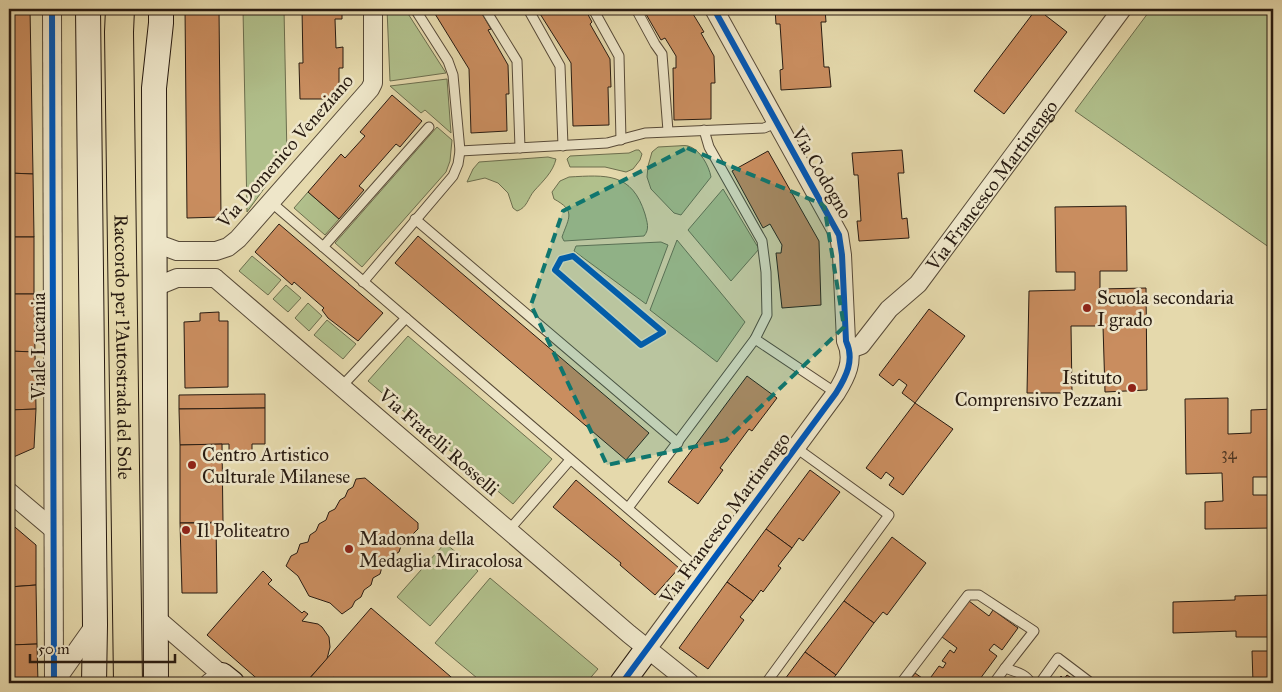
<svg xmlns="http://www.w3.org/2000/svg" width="1282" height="692" font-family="'IM FELL Great Primer',serif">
<rect width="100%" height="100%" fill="#e5d9ac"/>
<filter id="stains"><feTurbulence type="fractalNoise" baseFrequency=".004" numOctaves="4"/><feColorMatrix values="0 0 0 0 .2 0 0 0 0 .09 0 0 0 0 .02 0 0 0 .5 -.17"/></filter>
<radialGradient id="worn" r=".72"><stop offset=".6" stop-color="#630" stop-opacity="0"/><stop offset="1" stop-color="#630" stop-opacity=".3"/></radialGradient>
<g fill="#b1c08c" stroke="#6c6e4e">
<polygon points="243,9 284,9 287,157 247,212"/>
<polygon points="387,9 405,9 446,73 390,81"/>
<polygon points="1151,9 1273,9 1273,250 1075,111"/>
<polygon points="447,79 451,133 425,110 421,113 390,86"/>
<polygon points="437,127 452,140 450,161 446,172 362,267 335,243"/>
<path d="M676,146c4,0 8,-1 12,0 12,3 21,20 23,31l-30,38 -7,-2 -23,-24 -4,-12 1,-11 4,-14 6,-5z"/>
<polygon points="636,150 639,150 642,154 640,160 633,169 626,172 605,167 570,167 567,159 570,156 629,153"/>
<path d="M548,157l8,2c-3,13 -13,22 -22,32 -6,7 -7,17 -17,20l-4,-3 -5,-15 -10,-10 -13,-5 -18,4 6,-13 6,-7z"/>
<path d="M569,177c37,-2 63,-5 76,37 2,8 5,15 -1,22l-80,5 -2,-4c7,-20 14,-26 -8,-38l-2,-7 8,-11z"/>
<polygon points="723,189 759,249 731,281 688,230"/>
<polygon points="308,192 339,219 325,235 294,208"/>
<polygon points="677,240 745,322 717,362 650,310"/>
<polygon points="661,242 668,245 646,304 574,251 576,246"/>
<polygon points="252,256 281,280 268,295 239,271"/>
<polygon points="286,285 301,298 288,312 273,299"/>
<polygon points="308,303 322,316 309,331 295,318"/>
<polygon points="327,320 356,344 343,359 314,335"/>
<polygon points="408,336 552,459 513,504 368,381"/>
<polygon points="445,543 478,571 430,626 397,597"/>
<polygon points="490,578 598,669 586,683 483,683 435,643"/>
</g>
<g fill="#c98d5f" stroke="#281b11">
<polygon points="9,9 30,9 33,174 9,173"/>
<polygon points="185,9 219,9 221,217 187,218"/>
<polygon points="302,9 342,9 342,19 335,19 336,48 343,47 343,68 339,68 339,99 300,99 299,63 303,63"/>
<polygon points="432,9 476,9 477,12 480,10 491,29 488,30 508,65 509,94 506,94 507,131 471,133 469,69"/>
<polygon points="537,9 585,9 592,22 590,24 610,59 611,87 608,87 609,125 573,126 571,63"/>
<polygon points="643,9 690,9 704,32 701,33 714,56 715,83 711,83 711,119 674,120 673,68 676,68 676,56 665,38 661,40"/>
<polygon points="775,9 825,9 826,22 821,22 824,67 829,67 831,87 781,90 780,70 783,69 780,24 776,24"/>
<polygon points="1030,9 1050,9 1045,15 1067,32 1004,114 974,91 1034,12"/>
<polygon points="392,95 422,121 400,147 396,144 359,186 364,190 339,219 308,192 341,154 345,158 365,136 360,132"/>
<polygon points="902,150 904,173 898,173 902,219 907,218 909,238 859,241 857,221 861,221 858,175 854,175 852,153"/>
<polygon points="768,151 819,241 821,305 782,308 776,253 781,253 782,245 770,224 763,228 732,171"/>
<polygon points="9,173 33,174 34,237 9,237"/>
<polygon points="1126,206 1127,271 1100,271 1100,289 1146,288 1147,390 1105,392 1103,326 1071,326 1072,393 1027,393 1029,291 1075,290 1075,272 1056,272 1055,207"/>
<polygon points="279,224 383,313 358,341 328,318 322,310 324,308 294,282 292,285 255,252"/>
<polygon points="418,236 649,433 626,460 395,263"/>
<rect x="9" y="237" width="25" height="57"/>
<polygon points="9,294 34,294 35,352 9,351"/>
<polygon points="929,309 965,336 915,403 902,393 907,385 899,379 893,386 879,375"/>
<polygon points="219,312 219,321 228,321 228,387 185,388 184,322 200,321 200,313"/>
<polygon points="9,351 35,352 36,409 9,410"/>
<polygon points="747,376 777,398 752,431 749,429 720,468 723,470 698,504 668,482"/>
<polygon points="265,394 265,408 179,409 179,395"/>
<polygon points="1228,398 1228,434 1251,433 1251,410 1273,409 1273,477 1253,477 1253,495 1273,495 1273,528 1205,529 1205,502 1223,501 1222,473 1186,474 1185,399"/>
<polygon points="915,403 953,429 903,495 889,485 894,478 886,472 881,479 866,468"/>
<polygon points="265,408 265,444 252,444 252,457 229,457 229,444 180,445 179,409"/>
<polygon points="36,409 34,448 9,459 9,410"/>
<polygon points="222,444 223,522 180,523 180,445"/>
<polygon points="810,470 840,492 803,541 799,538 792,548 766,529"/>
<polygon points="365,478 418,523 418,529 401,546 399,552 392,556 390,563 382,567 380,574 373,578 371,585 364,590 361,597 355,601 352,607 342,614 330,603 309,596 298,576 286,566 291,556 297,553 300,544 308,542 310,535 316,531 319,524 326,520 329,512 335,509 340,500 345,497 348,490 353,487 356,479"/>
<polygon points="576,480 679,568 655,595 620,565 621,563 553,507"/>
<polygon points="9,522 36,545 36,585 9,587"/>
<polygon points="180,523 216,523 217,593 182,593"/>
<polygon points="766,529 792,548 778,566 781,568 763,592 761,590 753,601 727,582"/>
<polygon points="892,537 926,563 887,615 883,612 874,623 844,601"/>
<polygon points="263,571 272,580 268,584 302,613 304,611 308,614 302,621 318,624 322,627 329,637 330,647 327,659 305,683 262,683 207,635"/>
<polygon points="727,582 753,601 740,617 744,620 708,669 679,648"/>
<polygon points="36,585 37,644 9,645 9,587"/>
<polygon points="1273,595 1273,683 1253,683 1252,651 1270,651 1270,637 1236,637 1236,631 1173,633 1173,602 1235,600 1235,596"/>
<polygon points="844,601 874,623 836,675 805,652"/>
<polygon points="969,601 989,616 993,610 1018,628 1002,650 994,644 989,650 997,656 977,683 932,683 934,679 931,677 939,666 943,668 946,663 942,661 950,650 954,653 957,648 942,637"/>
<polygon points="371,608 458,683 396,683 393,680 390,683 340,683 333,677 328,683 316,683 310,678"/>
<polygon points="37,644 38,683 9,683 9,645"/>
<polygon points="805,652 836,675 829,683 782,683"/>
<polygon points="915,673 929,683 908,683"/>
<polygon points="1067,675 1079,683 1056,683 1061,676 1064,679"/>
</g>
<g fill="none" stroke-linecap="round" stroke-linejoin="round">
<g stroke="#574a38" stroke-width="11">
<g id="lane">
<polyline points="485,9 517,61 520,148"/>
<polyline points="528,9 560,66 563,146"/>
<polyline points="593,9 619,56 621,140"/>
<polyline points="636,9 655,44 662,54 668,131"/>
<polyline points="460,151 607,143 645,133 764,128 776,123"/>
<polyline points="272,203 703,573"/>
<polyline points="415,219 678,443"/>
<polyline points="323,247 429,127"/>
<polyline points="363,282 453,176 458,164 460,151 453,75 448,61 415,9"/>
<polyline points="755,339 836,393"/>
<polyline points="342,386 406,318"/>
<polyline points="628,508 755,339 767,315 766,272 762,241 709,147 704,130"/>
<polyline points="509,530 570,460"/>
<polyline points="766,683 889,515 795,447"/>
<polyline points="901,683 968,595 979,595 1034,631 1005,668"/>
<path d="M994,683l11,-15c10,4 20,5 26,15"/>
<polyline points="1040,683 1058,658 1091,683"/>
</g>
</g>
<g stroke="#574a38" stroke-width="20">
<g id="street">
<polyline points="52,9 54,683"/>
<polyline points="155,243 177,251 216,251 228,247 238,239 370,89 373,83 373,9"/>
<polyline points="215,278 629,634 690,683"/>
<polyline points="155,287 177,278 215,278"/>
<path id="s1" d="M850,349l11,-4 28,-36 29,-25 204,-275"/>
<polyline points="9,492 53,529"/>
<polyline points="156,618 222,675 209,683"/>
<path d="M647,649l189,-256c10,-16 19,-33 10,-52l-4,-86 -3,-20 -125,-226"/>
<polyline points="54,683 95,625"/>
</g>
</g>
<g stroke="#281b11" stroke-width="26">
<g id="secondary">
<polyline points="88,9 95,625 94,683"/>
<polyline points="222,675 232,683"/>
<polyline points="156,683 154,88 161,23 161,9"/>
<polyline points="622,683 647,649"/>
</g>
</g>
<g stroke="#281b11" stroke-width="30">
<g id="highway">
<path id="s2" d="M120,9l-1,23 9,651"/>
</g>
</g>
<use href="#lane" stroke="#eee6c9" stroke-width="9"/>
<use href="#street" stroke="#eee6c9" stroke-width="18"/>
<use href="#secondary" stroke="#eee6c9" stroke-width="24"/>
<use href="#highway" stroke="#e5d9ac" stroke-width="28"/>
<g stroke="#eee6c9" stroke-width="9">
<g id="cycleway">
<polyline points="52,9 54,683"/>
<polygon points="573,256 663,332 641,345 555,270 561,259"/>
<path d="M622,683l214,-290c10,-16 19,-33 10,-52l-4,-86 -3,-20 -125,-226"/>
</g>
</g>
<use href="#cycleway" stroke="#0057b8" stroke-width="6"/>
</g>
<path fill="#0f766e" fill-opacity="0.2" stroke="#0f766e" stroke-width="4" stroke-dasharray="10 6" stroke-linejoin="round" d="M687,148l137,57 20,122 -118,113 -119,25 -76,-160 32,-94z"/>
<g fill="#8f2418" stroke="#eee6c9" stroke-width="2">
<circle cx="1087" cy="308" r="5"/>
<circle cx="1132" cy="388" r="5"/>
<circle cx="192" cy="465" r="5"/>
<circle cx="186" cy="530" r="5"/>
<circle cx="349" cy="549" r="5"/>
</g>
<g text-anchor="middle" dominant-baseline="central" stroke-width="5" stroke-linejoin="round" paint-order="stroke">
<g font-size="16" fill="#503824">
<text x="1229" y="453">34</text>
</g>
<g font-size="19" fill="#281b11" stroke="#eee6c9">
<text transform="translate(285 151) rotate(-49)">Via Domenico Veneziano</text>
<text transform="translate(822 173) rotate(60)">Via Codogno</text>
<text stroke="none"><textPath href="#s1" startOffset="219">Via Francesco Martinengo</textPath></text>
<text transform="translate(38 346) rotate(-90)">Viale Lucania</text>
<text stroke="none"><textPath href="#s2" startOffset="338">Raccordo per l'Autostrada del Sole</textPath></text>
<text transform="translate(439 442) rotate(41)">Via Fratelli Rosselli</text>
<text transform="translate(725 518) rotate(-54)">Via Francesco Martinengo</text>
</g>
<g font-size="19" fill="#281b11" stroke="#eee6c9" text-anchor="start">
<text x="1097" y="297">Scuola secondaria<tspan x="1097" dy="22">I grado</tspan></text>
<text x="1122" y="377" text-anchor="end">Istituto<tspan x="1122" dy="22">Comprensivo Pezzani</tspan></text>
<text x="202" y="454">Centro Artistico<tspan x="202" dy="22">Culturale Milanese</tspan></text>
<text x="196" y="530">Il Politeatro</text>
<text x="359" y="538">Madonna della<tspan x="359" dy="22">Medaglia Miracolosa</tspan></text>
</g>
</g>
<rect width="1282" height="692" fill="none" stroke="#e5d9ac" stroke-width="30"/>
<rect x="10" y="10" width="1262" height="672" fill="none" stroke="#281b11" stroke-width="2.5"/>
<rect x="15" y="15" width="1252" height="662" fill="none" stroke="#281b11"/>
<path d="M30 654v8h145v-8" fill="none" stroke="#281b11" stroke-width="2.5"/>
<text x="38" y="654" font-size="15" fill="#281b11" stroke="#eee6c9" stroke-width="4" paint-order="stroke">50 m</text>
<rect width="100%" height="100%" filter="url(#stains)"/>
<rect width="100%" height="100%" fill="url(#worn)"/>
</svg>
